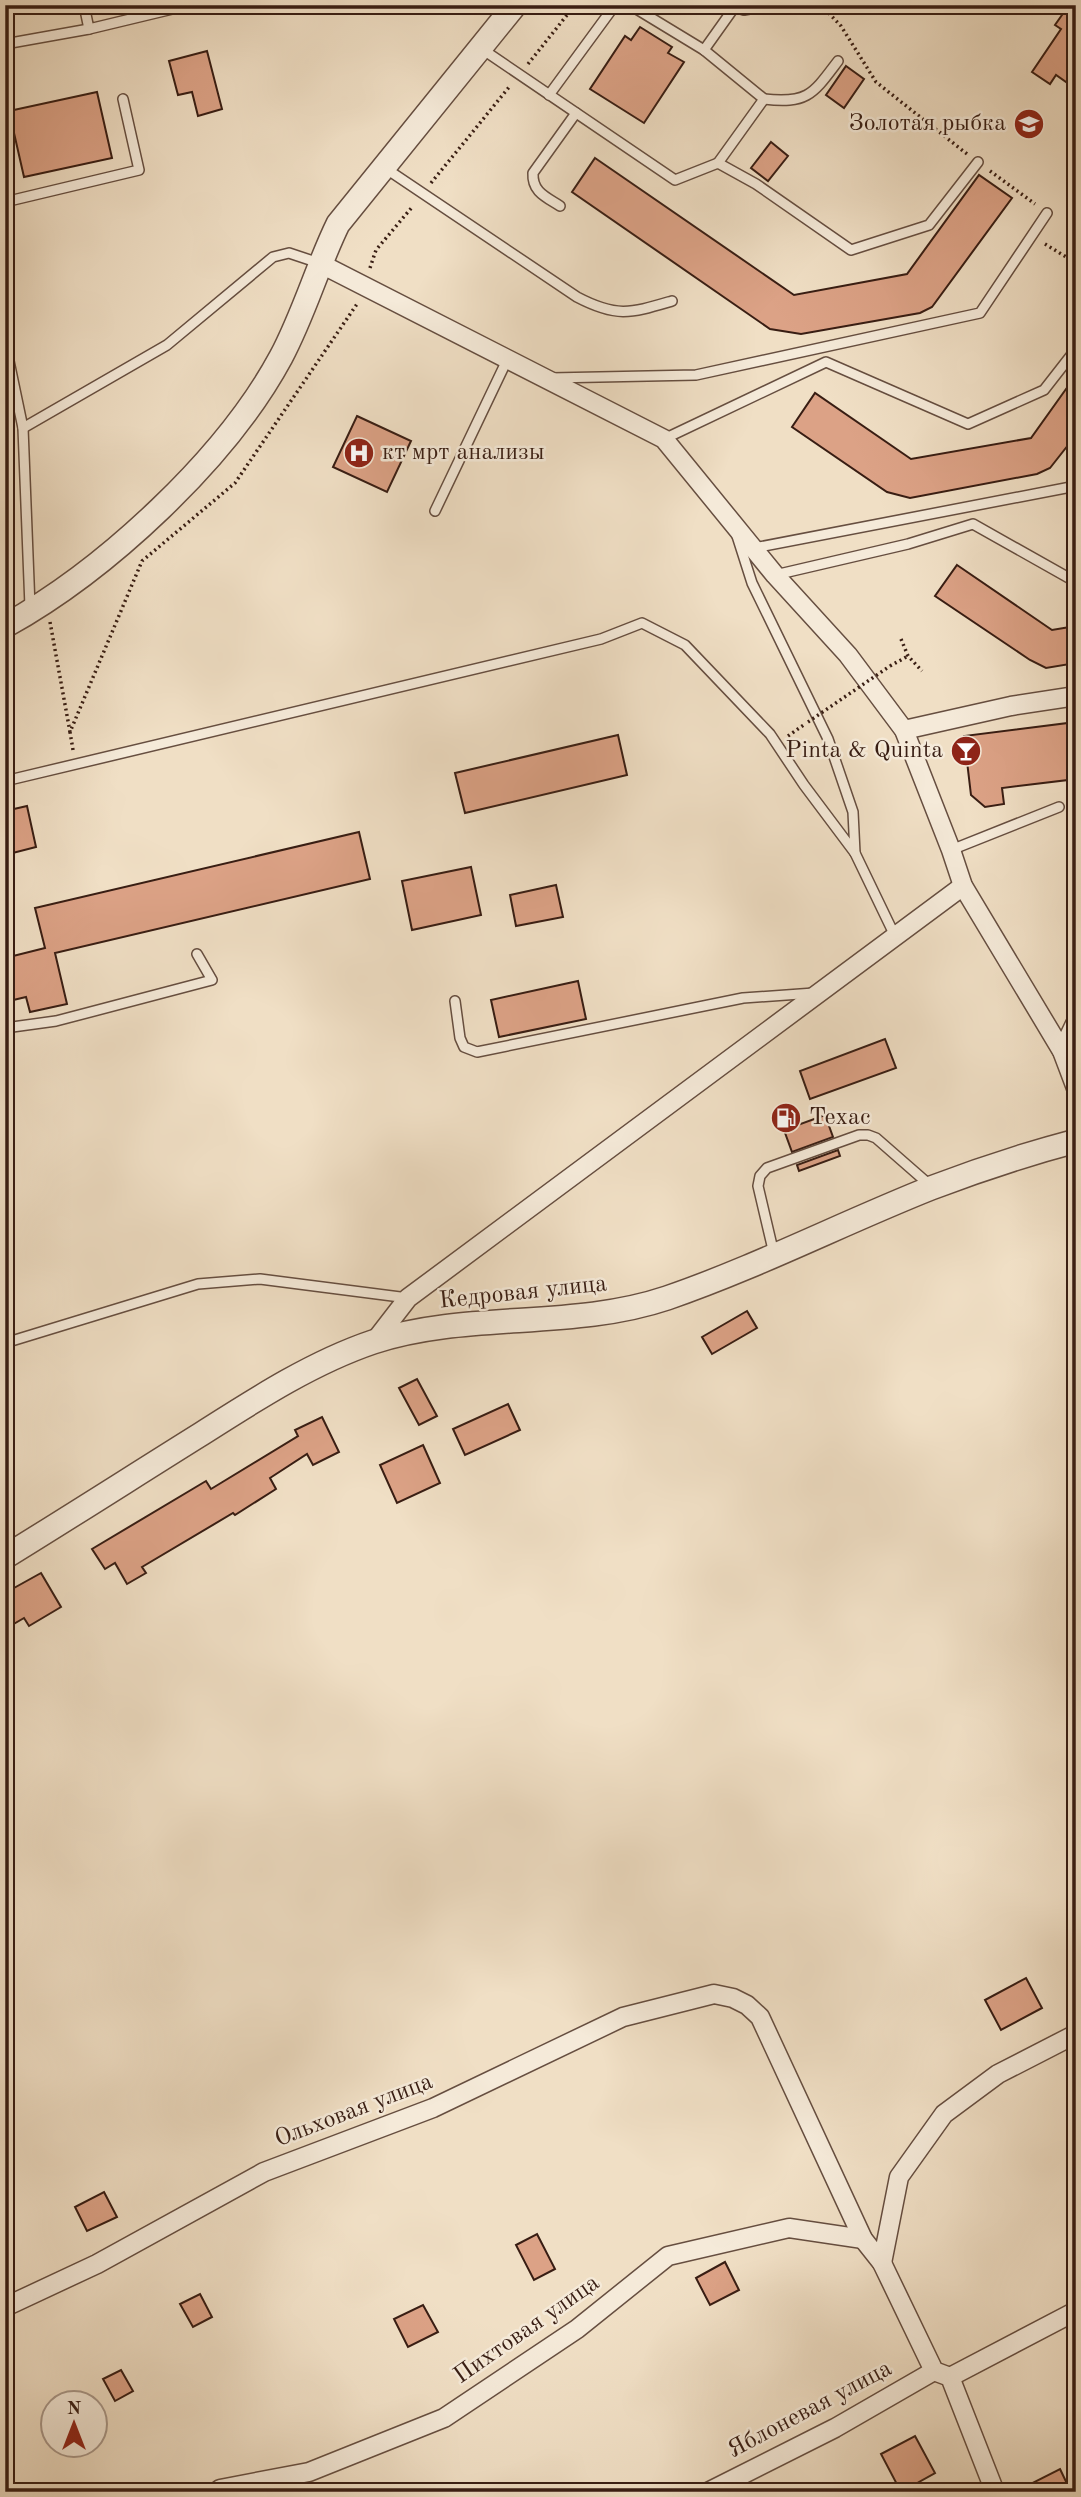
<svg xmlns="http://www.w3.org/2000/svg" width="1081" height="2497" font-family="'Old Standard TT',serif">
<rect width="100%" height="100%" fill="#f0dfc5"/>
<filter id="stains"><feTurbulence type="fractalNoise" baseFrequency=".00286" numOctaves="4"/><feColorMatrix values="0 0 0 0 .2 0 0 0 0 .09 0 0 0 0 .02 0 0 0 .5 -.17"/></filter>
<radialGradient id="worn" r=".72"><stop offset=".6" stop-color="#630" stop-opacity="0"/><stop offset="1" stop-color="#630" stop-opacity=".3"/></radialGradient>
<g fill="#dca286" stroke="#381d13" stroke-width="2">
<polygon points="1069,5 1076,5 1076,89 1056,75 1050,84 1032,72 1061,29 1055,25"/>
<polygon points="640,27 672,47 668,53 684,62 644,123 590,89 625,36 631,40"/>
<polygon points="207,51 222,109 198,116 192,92 178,95 169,61"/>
<polygon points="846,66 864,79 844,108 826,95"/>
<polygon points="97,92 112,158 24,177 9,111"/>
<polygon points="771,142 788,156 768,181 751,168"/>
<polygon points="595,158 794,295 907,274 979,175 1012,198 932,307 920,313 801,334 770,329 572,192"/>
<polygon points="1076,375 1076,435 1050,468 1037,474 910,498 887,492 792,427 815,393 911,459 1031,438"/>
<polygon points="357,416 411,441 387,492 333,467"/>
<polygon points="957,565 1052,630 1076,626 1076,663 1046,668 1030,660 935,596"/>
<polygon points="1076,722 1076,779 1002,788 1004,804 985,807 971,795 964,736"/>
<polygon points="618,735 627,775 465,813 455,773"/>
<polygon points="27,806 36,847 5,855 5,811"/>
<polygon points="359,832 370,879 55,953 67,1004 30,1012 26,997 5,1002 5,958 45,948 35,908"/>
<polygon points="471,867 481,915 412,930 402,881"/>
<polygon points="556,885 563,917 516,926 510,895"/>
<polygon points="578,981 586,1019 499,1037 491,1000"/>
<polygon points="885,1039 896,1068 810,1099 800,1071"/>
<polygon points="825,1115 833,1137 792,1152 784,1130"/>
<polygon points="838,1150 840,1156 799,1171 797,1165"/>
<polygon points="747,1311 757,1328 712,1354 702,1337"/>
<polygon points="417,1379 437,1416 419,1425 399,1388"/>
<polygon points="508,1404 520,1430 465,1455 453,1429"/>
<polygon points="322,1417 339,1452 313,1465 307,1454 270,1478 276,1489 235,1515 233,1513 142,1567 146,1573 127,1584 115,1563 105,1569 92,1549 206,1481 211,1489 298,1436 295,1430"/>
<polygon points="423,1445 440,1483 397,1503 380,1465"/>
<polygon points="41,1573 61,1607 29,1626 24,1618 5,1629 5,1593"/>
<polygon points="1026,1978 1042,2008 1001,2030 985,2000"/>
<polygon points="104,2192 117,2217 87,2231 75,2207"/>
<polygon points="537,2234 555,2269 534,2280 516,2245"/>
<polygon points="725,2262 739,2290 710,2305 696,2278"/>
<polygon points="200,2294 212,2317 193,2327 180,2304"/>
<polygon points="423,2305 438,2332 408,2347 394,2319"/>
<polygon points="121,2370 133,2391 115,2401 103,2379"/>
<polygon points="915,2436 935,2473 901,2492 881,2454"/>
<polygon points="1060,2469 1071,2492 1015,2492"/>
</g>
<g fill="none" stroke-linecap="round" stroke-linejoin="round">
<g stroke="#664e40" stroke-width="12">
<g id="service">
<polyline points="84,5 89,29 189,5"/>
<polyline points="630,5 704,50 764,99 718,163"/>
<polyline points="730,5 744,10 772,5"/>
<polyline points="5,44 89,29"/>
<polyline points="482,49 675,180 718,163 756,184 851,250 929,225 978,162"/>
<polyline points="704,50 736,5"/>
<polyline points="549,95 615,5"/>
<path d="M764,99c44,5 49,-5 74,-38"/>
<path d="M385,168l192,129c40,21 54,16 95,4"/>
<polyline points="5,204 9,201 139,170 123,99"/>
<path d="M560,206c-14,-9 -28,-14 -27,-33l43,-60"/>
<polyline points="5,342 23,428 30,607"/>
<polyline points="551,378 696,375 980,313 1047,213"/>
<polyline points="23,428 167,345 273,257 289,253 319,263"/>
<polyline points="664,439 826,362 968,424 1044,390 1076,349"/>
<polyline points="435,511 508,358"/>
<polyline points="737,536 752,583 828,739 853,812 855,853 895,936"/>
<polyline points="754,548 1076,486"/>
<polyline points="775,575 908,544 973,524 1076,582"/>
<polyline points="5,781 601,639 642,623 685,645 770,734 804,785 855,853"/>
<polyline points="951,850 1059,807"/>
<polyline points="455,1001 460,1038 464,1047 477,1052 743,998 814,993"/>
<polyline points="5,1028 56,1021 212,980 197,954"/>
<polyline points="774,1254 758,1186 760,1176 767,1168 859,1135 868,1135 876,1138 932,1187"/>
<polyline points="5,1343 198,1284 260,1279 408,1298"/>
</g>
</g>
<g stroke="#664e40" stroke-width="21">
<g id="minor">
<polyline points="319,263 664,439 775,575 848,655 904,730 951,850 963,886 1062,1051 1076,1088"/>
<polyline points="904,730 1011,706 1076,696"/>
<polyline points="1062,1051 1076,1022"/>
<polyline points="374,1342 408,1298 963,886"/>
<polyline points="882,2263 899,2177 944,2114 998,2074 1076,2034"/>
<polyline points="5,2307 97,2264 264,2172 433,2108 623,2017 714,1994 733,1998 747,2005 760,2017 863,2239 882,2263 934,2371 950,2377 995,2492"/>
<polyline points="950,2377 1076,2311"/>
<polyline points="217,2492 220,2489 309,2472 444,2418 577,2329 668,2256 789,2228 863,2239"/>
<polyline points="708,2492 835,2428 934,2371"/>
</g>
</g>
<g stroke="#664e40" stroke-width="26">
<g id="tertiary">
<path d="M5,626c101,-56 221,-167 276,-269 23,-43 36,-90 57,-133l177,-219"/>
<path d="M5,1557c65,-40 129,-81 193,-121 55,-35 113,-73 175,-94 95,-31 199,-12 294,-44 90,-31 176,-75 264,-110 47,-18 96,-34 145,-47"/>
</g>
</g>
<g stroke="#381d13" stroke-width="3.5" stroke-dasharray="2 3.5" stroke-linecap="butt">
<polyline points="821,5 841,26 876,82 967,154"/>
<polyline points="528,64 575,5"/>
<polyline points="990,171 1035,204"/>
<polyline points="431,183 510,86"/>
<polyline points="1045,244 1076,263"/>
<polyline points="370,268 376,250 413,206"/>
<polyline points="50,622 70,732"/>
<polyline points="901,639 908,656 922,671"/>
<polyline points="890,666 908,656"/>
<polyline points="788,736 805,724"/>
<polyline points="73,750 70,732 142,561 235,483 357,304"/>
</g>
<use href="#service" stroke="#f5ead9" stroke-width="9"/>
<use href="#minor" stroke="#f5ead9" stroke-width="18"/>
<use href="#tertiary" stroke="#f5ead9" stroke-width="23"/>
<polyline stroke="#381d13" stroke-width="3.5" stroke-dasharray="2 3.5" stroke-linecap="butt" points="808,722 890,666"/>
</g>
<defs>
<g id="school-disc" transform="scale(1.575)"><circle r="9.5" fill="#8f2418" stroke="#f5ead9"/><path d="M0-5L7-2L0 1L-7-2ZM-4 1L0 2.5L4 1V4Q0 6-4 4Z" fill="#fff"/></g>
<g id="hospital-disc" transform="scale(1.575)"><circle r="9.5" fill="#8f2418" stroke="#f5ead9"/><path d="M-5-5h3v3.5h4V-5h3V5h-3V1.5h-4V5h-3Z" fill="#fff"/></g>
<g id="bar-disc" transform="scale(1.575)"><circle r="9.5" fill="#8f2418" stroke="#f5ead9"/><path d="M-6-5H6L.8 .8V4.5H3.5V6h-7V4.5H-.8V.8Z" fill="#fff"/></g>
<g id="fuel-disc" transform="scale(1.575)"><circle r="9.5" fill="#8f2418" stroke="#f5ead9"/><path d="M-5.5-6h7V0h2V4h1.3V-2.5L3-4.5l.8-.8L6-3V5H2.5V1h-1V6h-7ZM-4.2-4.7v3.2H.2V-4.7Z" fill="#fff"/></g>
</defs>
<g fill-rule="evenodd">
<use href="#school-disc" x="1029" y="124"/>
<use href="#hospital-disc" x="359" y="453"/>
<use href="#bar-disc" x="966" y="751"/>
<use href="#fuel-disc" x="786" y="1118"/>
</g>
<g text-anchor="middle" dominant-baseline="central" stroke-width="5" stroke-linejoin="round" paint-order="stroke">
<g font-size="24" fill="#381d13" stroke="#f5ead9" text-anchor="end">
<text x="1006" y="124">Золотая рыбка</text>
<text x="382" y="453" text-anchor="start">кт мрт анализы</text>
<text x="943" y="751">Pinta &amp; Quinta</text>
<text x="809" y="1118" text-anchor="start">Техас</text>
</g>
<g font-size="24" fill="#381d13" stroke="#f5ead9">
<text transform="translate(523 1293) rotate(-6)">Кедровая улица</text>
<text transform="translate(354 2111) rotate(-21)">Ольховая улица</text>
<text transform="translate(527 2330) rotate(-35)">Пихтовая улица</text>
<text transform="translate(810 2410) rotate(-28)">Яблоневая улица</text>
</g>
</g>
<rect width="1081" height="2497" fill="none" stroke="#f0dfc5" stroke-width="28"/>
<rect x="7" y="7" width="1067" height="2483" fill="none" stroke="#381d13" stroke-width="3.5"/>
<rect x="14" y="14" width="1053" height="2469" fill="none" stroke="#381d13" stroke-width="2"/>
<g transform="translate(74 2424)"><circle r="33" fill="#f5ead9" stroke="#a9988a" stroke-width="2"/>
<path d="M0-5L12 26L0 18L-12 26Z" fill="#8f2418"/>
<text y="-10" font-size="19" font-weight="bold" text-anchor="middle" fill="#381d13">N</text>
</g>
<rect width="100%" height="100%" filter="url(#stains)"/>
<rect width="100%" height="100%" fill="url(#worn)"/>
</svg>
